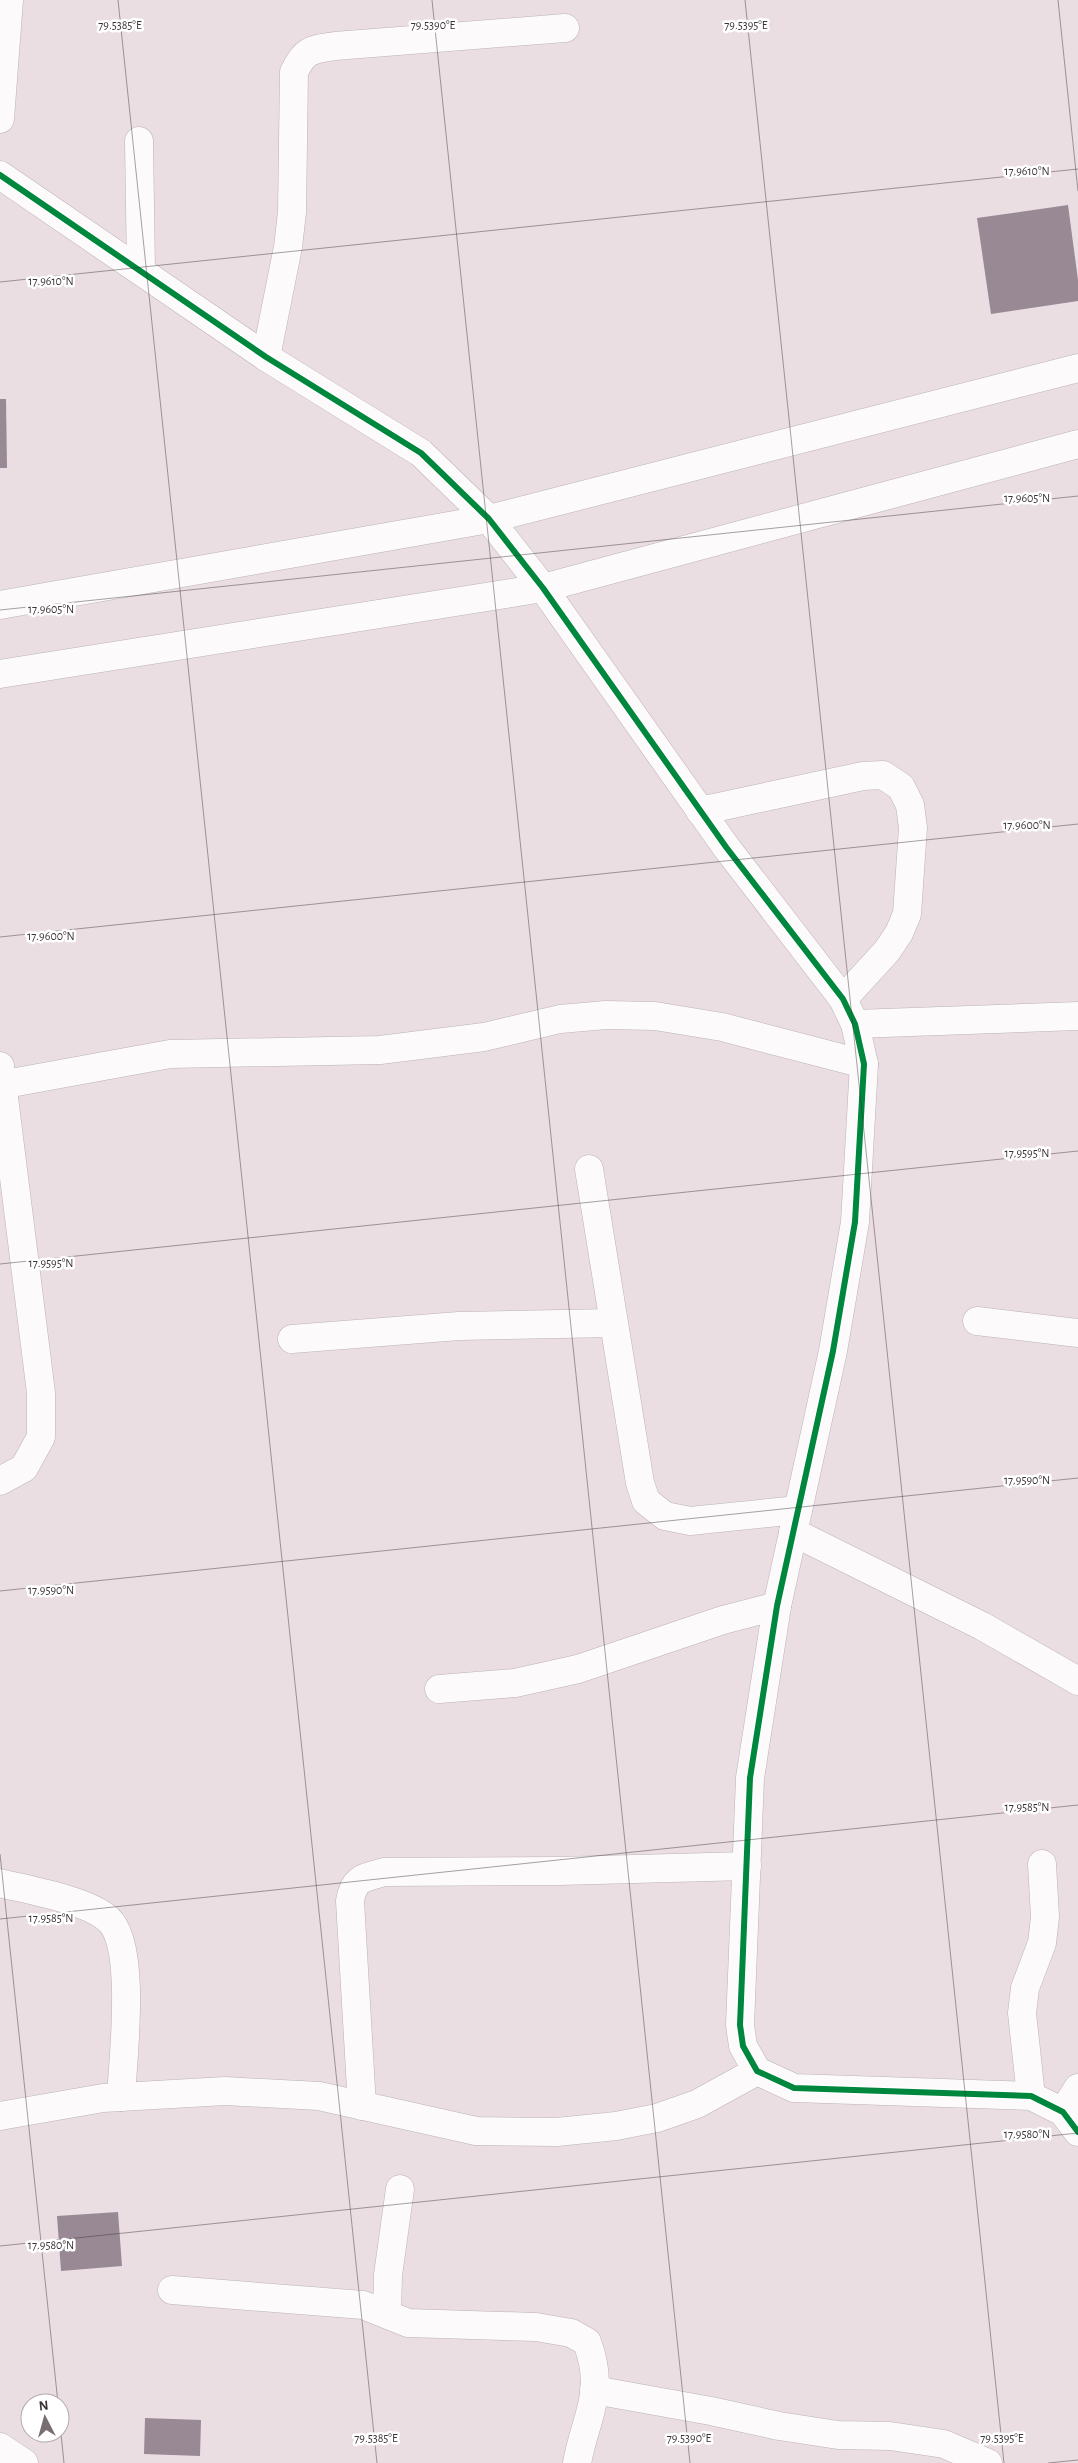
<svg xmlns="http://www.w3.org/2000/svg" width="1078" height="2463" font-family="'Alegreya Sans',sans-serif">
<rect width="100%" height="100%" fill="#eadee3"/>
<g fill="#998995">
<polygon points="1068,205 1078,280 1078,301 991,314 977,218"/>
<polygon points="0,399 6,399 7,468 0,468"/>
<polygon points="118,2212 122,2266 61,2271 57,2216"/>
<polygon points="145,2418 201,2420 200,2456 144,2454"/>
</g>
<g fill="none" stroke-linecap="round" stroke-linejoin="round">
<g stroke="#bcb2b6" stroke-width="29">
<g id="minor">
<polyline points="0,119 9,0"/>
<polyline points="139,141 141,271"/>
<polyline points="0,175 266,357 421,453 489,519 543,588 726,847 843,999 855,1024 864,1064 855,1222 833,1351 777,1606 750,1778 740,2025 743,2046 757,2071 794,2088 1031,2096 1063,2112 1078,2132"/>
<path d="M266,357l22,-110 4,-35 2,-140c11,-23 17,-22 41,-26l230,-18"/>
<polyline points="0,605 489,519 1078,368"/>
<polyline points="0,674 543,588 1078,444"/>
<polyline points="700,811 863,776 883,775 901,787 910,805 913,828 907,914 899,933 887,951 843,999"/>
<polyline points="855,1024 1078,1016"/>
<polyline points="0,1085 170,1054 380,1050 484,1037 560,1019 606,1015 655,1016 722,1027 864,1064"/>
<polyline points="589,1169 640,1483 646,1501 665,1516 690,1521 798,1510"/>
<polyline points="977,1321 1078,1333"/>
<polyline points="292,1339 459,1326 613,1323"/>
<polyline points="0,1481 24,1468 41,1437 41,1393 0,1066"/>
<polyline points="793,1532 982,1626 1078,1681"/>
<polyline points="439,1689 515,1683 578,1669 723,1620 777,1606"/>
<path d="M0,1883c28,7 87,17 108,36 29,25 15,139 13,178"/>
<polyline points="1031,2096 1022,2013 1025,1988 1042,1943 1045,1917 1042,1864"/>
<path d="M362,2106l-12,-205c4,-23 13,-23 34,-29l175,-1 188,-5"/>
<polyline points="1063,2112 1078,2088"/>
<polyline points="0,2116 103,2098 225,2091 319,2096 476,2131 557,2132 616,2126 657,2118 697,2104 757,2071"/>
<path d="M172,2290l191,15 45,18 128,4 35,6 16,9c19,51 -1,73 -10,121"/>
<polyline points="387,2314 388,2275 400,2189"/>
<polyline points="594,2390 711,2411 779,2426 838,2435 890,2436 944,2444 988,2463"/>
<polyline points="0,2447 24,2463"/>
</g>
</g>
<use href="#minor" stroke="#fcfafb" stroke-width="28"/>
<g stroke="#fff" stroke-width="9">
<polyline id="cycleway" points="0,175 266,357 421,453 489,519 543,588 726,847 843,999 855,1024 864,1064 855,1222 833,1351 777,1606 750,1778 740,2025 743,2046 757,2071 794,2088 1031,2096 1063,2112 1078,2132"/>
</g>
<use href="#cycleway" stroke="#00873e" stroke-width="6"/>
</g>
<path fill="none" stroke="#3b3235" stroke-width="1" stroke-opacity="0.45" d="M118,0l259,2463M432,0l258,2463M745,0l259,2463M1058,0l20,191M0,282l1078,-113M0,610l1078,-114M0,937l1078,-113M0,1264l1078,-113M0,1591l1078,-113M0,1854l58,549M0,1919l1078,-114M0,2246l1078,-113M60,2424l4,39M1048,2463l30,-3"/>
<g font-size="12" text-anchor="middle" fill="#3b3235" stroke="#fff" stroke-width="5" stroke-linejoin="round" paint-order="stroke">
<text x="120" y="29">79.5385°E</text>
<text x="433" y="29">79.5390°E</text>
<text x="746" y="29">79.5395°E</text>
<text x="1027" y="175">17.9610°N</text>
<text x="51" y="285">17.9610°N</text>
<text x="1027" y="502">17.9605°N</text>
<text x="51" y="613">17.9605°N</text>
<text x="1027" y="829">17.9600°N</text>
<text x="51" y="940">17.9600°N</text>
<text x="1027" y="1157">17.9595°N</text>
<text x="51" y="1267">17.9595°N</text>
<text x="1027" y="1484">17.9590°N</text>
<text x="51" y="1594">17.9590°N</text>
<text x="1027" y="1811">17.9585°N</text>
<text x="51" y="1922">17.9585°N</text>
<text x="1027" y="2138">17.9580°N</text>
<text x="51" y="2249">17.9580°N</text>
<text x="376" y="2442">79.5385°E</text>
<text x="689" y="2442">79.5390°E</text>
<text x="1002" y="2442">79.5395°E</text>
</g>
<g transform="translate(45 2418) rotate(354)"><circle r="24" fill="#ffffff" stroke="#b1adae"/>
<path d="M0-4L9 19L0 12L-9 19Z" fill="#786e72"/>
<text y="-8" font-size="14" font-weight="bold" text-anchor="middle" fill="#3b3235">N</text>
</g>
</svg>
